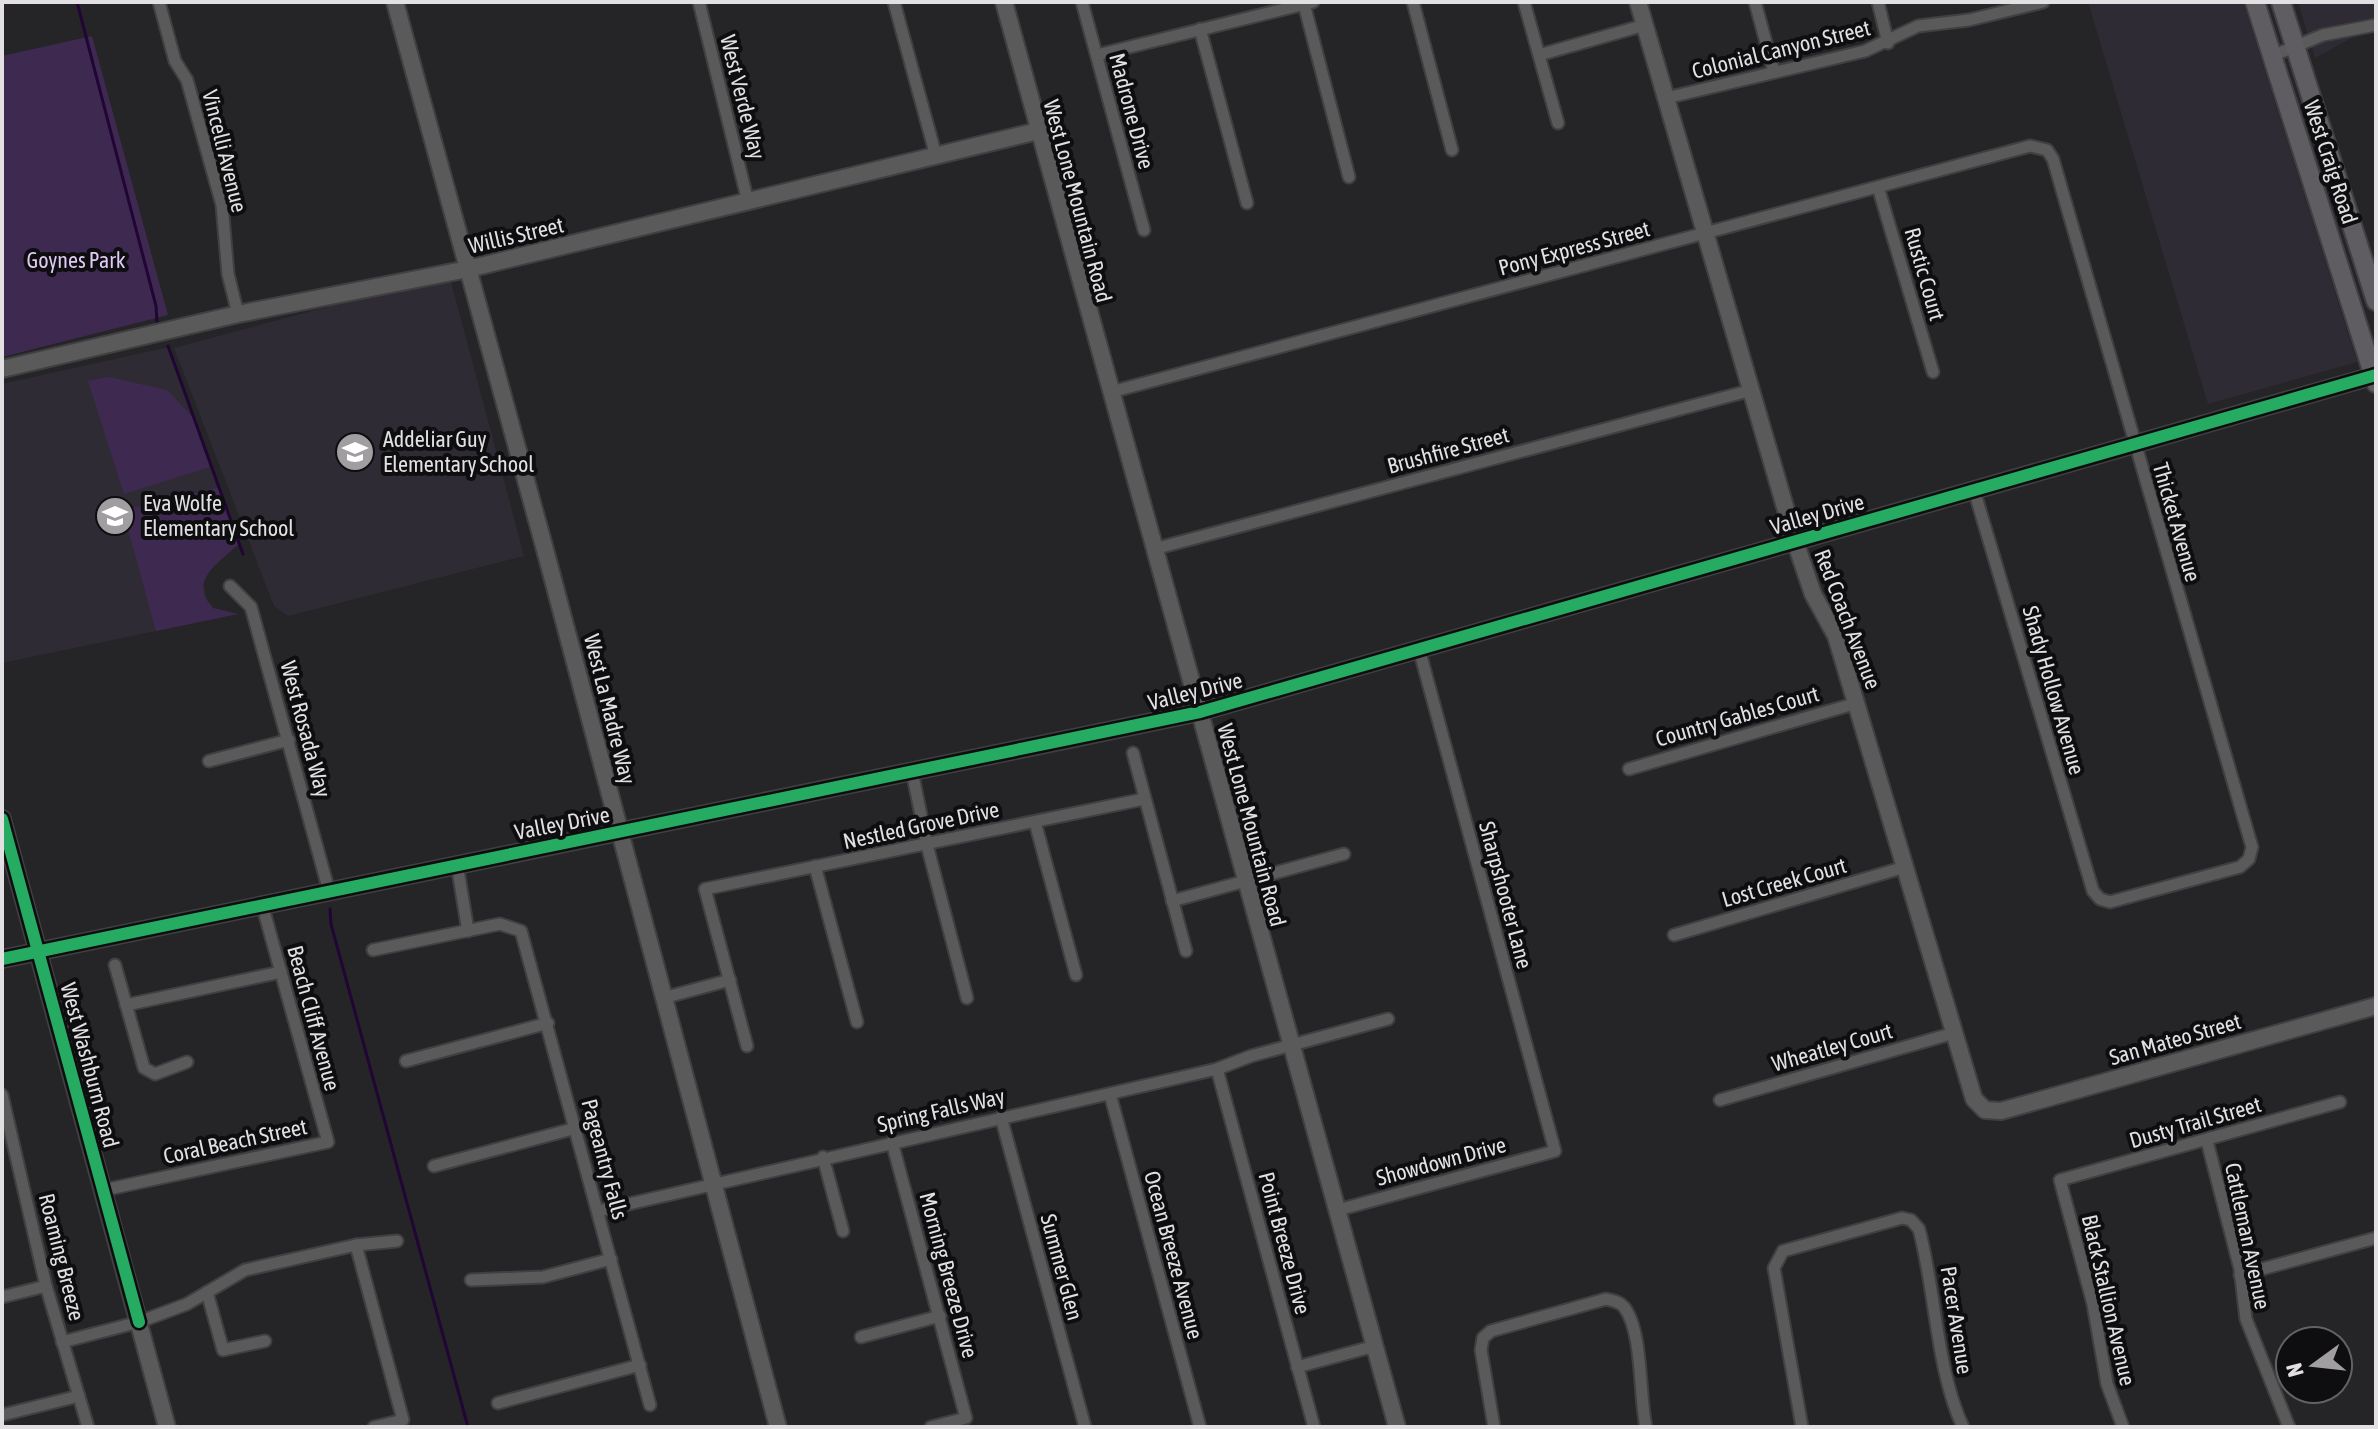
<svg xmlns="http://www.w3.org/2000/svg" width="2378" height="1429" font-family="'Asap Condensed',sans-serif">
<rect width="100%" height="100%" fill="#252427"/>
<g fill="#2f2b34">
<polygon points="2088,2 2243,2 2357,362 2208,404"/>
<polygon points="2298,2 2376,2 2376,25 2315,58"/>
<polygon points="449,274 524,556 288,616 274,606 174,348"/>
<polygon points="169,347 237,545 207,573 203,581 206,597 213,608 238,614 2,663 2,384"/>
</g>
<g fill="#3e2a51">
<polygon points="92,36 168,315 2,357 2,56"/>
<polygon points="109,377 167,390 193,418 210,467 124,494 88,381"/>
<path d="M220,487l18,58c-19,16 -51,38 -25,63l25,6 -82,17 -30,-109 4,-1 -1,-8 5,-5z"/>
</g>
<g fill="none" stroke-linecap="round" stroke-linejoin="round">
<g stroke="#210535" stroke-width="3">
<polyline points="77,2 156,306 157,322"/>
<polyline points="168,346 243,554"/>
<polyline points="330,909 331,924 468,1427"/>
</g>
<g stroke="#404042" stroke-width="15">
<g id="street">
<polyline points="159,2 175,61 187,80 222,205 228,274 238,314"/>
<polyline points="699,2 748,202"/>
<polyline points="894,2 936,156"/>
<polyline points="1082,2 1144,230"/>
<polyline points="1413,2 1452,150"/>
<polyline points="1524,2 1558,123"/>
<polyline points="1755,2 1774,72"/>
<polyline points="1878,2 1888,43"/>
<polyline points="1304,4 1349,177"/>
<polyline points="1200,29 1247,203"/>
<polyline points="1097,55 1313,2"/>
<polyline points="1539,55 1645,25"/>
<polyline points="2272,56 2323,35 2376,25"/>
<polyline points="1666,98 1865,51 1918,26 1969,20 2043,2"/>
<polyline points="1878,187 1933,372"/>
<polyline points="1111,392 2030,146 2047,150 2053,159 2252,847 2249,859 2240,867 2110,902 2100,899 2093,891 1974,490"/>
<polyline points="1154,549 1752,390"/>
<polyline points="230,586 251,607 329,891"/>
<polyline points="1133,753 1186,951"/>
<polyline points="209,761 289,740"/>
<polyline points="1629,769 1857,703"/>
<polyline points="912,771 927,845 967,998"/>
<polyline points="1035,822 1076,975"/>
<polyline points="457,864 468,931"/>
<polyline points="815,866 857,1022"/>
<polyline points="1172,901 1344,854"/>
<polyline points="1674,935 1905,867"/>
<polyline points="373,950 500,924 521,931 650,1405"/>
<polyline points="115,965 144,1068 155,1074 187,1062"/>
<polyline points="663,998 730,980"/>
<polyline points="126,1005 281,972"/>
<polyline points="747,1046 705,889 1144,799"/>
<polyline points="406,1061 548,1023"/>
<polyline points="1217,1069 1314,1427"/>
<polyline points="1110,1094 1200,1427"/>
<polyline points="2,1095 46,1286 88,1427"/>
<polyline points="1720,1100 1954,1033"/>
<polyline points="1001,1117 1085,1427"/>
<polyline points="2207,1141 2240,1269 2246,1319 2289,1427"/>
<polyline points="892,1142 966,1418 931,1427"/>
<polyline points="823,1157 843,1231"/>
<polyline points="434,1166 576,1128"/>
<polyline points="104,1190 328,1142 262,904"/>
<polyline points="1338,1210 1555,1151 1419,649"/>
<polyline points="598,1211 1217,1069 1251,1056 1388,1019"/>
<polyline points="356,1245 403,1420 374,1427"/>
<polyline points="2240,1275 2376,1238"/>
<polyline points="471,1280 543,1277 611,1259"/>
<polyline points="207,1292 223,1350 265,1341"/>
<polyline points="2,1297 46,1286"/>
<polyline points="861,1337 940,1316"/>
<polyline points="62,1342 139,1322 187,1304 245,1270 356,1245 397,1241"/>
<polyline points="1297,1367 1375,1346"/>
<polyline points="498,1403 640,1365"/>
<polyline points="2,1415 79,1396"/>
<path d="M1494,1427l-13,-77 2,-12 8,-7 115,-32c7,2 13,2 18,8 19,24 15,89 22,120"/>
<path d="M1802,1427l-28,-159 9,-17 119,-33 9,2 8,9c17,64 17,140 44,198"/>
<polyline points="2123,1427 2107,1384 2093,1304 2060,1180 2340,1102"/>
</g>
</g>
<g stroke="#404042" stroke-width="20">
<g id="secondary">
<polyline points="395,2 547,557 778,1427"/>
<polyline points="1004,2 1397,1427"/>
<polyline points="1638,2 1795,541 1813,594 1836,636 1974,1099 1985,1110 2001,1111 2376,1006"/>
<polyline points="2,369 238,314 468,269 1038,131"/>
<polyline points="2,819 167,1427"/>
<polyline points="2,959 1200,712 2376,375"/>
</g>
</g>
<g stroke="#404042" stroke-width="22">
<g id="primary">
<polyline points="2255,2 2376,383"/>
<polyline points="2281,2 2376,301"/>
</g>
</g>
<use href="#street" stroke="#5a5a5b" stroke-width="11"/>
<use href="#secondary" stroke="#5a5a5b" stroke-width="16"/>
<use href="#primary" stroke="#605d62" stroke-width="18"/>
<g stroke="#0e0d0f" stroke-width="17">
<g id="cycleway">
<polyline points="2,819 139,1322"/>
<polyline points="2,959 1200,712 2376,375"/>
</g>
</g>
<use href="#cycleway" stroke="#26ab63" stroke-width="12"/>
</g>
<defs>
<g id="school-disc" transform="scale(2)"><circle r="9.5" fill="#a09ea1" stroke="#0e0d0f"/><path d="M0-5L7-2L0 1L-7-2ZM-4 1L0 2.5L4 1V4Q0 6-4 4Z" fill="#fff"/></g>
</defs>
<g fill-rule="evenodd">
<use href="#school-disc" x="355" y="452"/>
<use href="#school-disc" x="115" y="516"/>
</g>
<g text-anchor="middle" dominant-baseline="central" stroke-width="8" stroke-linejoin="round" paint-order="stroke">
<g font-size="22" fill="#e2e0e3" stroke="#0e0d0f">
<text transform="translate(1781 49) rotate(-14)">Colonial Canyon Street</text>
<text transform="translate(743 97) rotate(76)">West Verde Way</text>
<text transform="translate(1132 111) rotate(75)">Madrone Drive</text>
<text transform="translate(225 151) rotate(76)">Vincelli Avenue</text>
<text transform="translate(2331 162) rotate(72)">West Craig Road</text>
<text transform="translate(1078 201) rotate(75)">West Lone Mountain Road</text>
<text transform="translate(516 235) rotate(-13)">Willis Street</text>
<text transform="translate(1574 248) rotate(-15)">Pony Express Street</text>
<text transform="translate(1925 274) rotate(74)">Rustic Court</text>
<text transform="translate(1448 450) rotate(-15)">Brushfire Street</text>
<text transform="translate(1817 514) rotate(-16)">Valley Drive</text>
<text transform="translate(2177 522) rotate(74)">Thicket Avenue</text>
<text transform="translate(1848 619) rotate(69)">Red Coach Avenue</text>
<text transform="translate(2054 690) rotate(74)">Shady Hollow Avenue</text>
<text transform="translate(1195 691) rotate(-14)">Valley Drive</text>
<text transform="translate(610 709) rotate(76)">West La Madre Way</text>
<text transform="translate(1737 716) rotate(-16)">Country Gables Court</text>
<text transform="translate(306 729) rotate(75)">West Rosada Way</text>
<text transform="translate(562 823) rotate(-11)">Valley Drive</text>
<text transform="translate(921 825) rotate(-12)">Nestled Grove Drive</text>
<text transform="translate(1252 825) rotate(75)">West Lone Mountain Road</text>
<text transform="translate(1784 882) rotate(-16)">Lost Creek Court</text>
<text transform="translate(1506 895) rotate(75)">Sharpshooter Lane</text>
<text transform="translate(314 1018) rotate(75)">Beach Cliff Avenue</text>
<text transform="translate(2175 1039) rotate(-16)">San Mateo Street</text>
<text transform="translate(1832 1047) rotate(-16)">Wheatley Court</text>
<text transform="translate(90 1065) rotate(75)">West Washburn Road</text>
<text transform="translate(941 1110) rotate(-13)">Spring Falls Way</text>
<text transform="translate(2195 1122) rotate(-16)">Dusty Trail Street</text>
<text transform="translate(235 1141) rotate(-12)">Coral Beach Street</text>
<text transform="translate(605 1159) rotate(75)">Pageantry Falls</text>
<text transform="translate(1441 1161) rotate(-15)">Showdown Drive</text>
<text transform="translate(2248 1236) rotate(78)">Cattleman Avenue</text>
<text transform="translate(1285 1243) rotate(75)">Point Breeze Drive</text>
<text transform="translate(1174 1255) rotate(75)">Ocean Breeze Avenue</text>
<text transform="translate(62 1257) rotate(76)">Roaming Breeze</text>
<text transform="translate(1062 1267) rotate(75)">Summer Glen</text>
<text transform="translate(949 1275) rotate(75)">Morning Breeze Drive</text>
<text transform="translate(2109 1300) rotate(77)">Black Stallion Avenue</text>
<text transform="translate(1957 1320) rotate(81)">Pacer Avenue</text>
</g>
<g font-size="22" fill="#decaf4" stroke="#0e0d0f">
<text x="76" y="260">Goynes Park</text>
</g>
<g font-size="22" fill="#e2e0e3" stroke="#0e0d0f" text-anchor="start">
<text x="383" y="439">Addeliar Guy<tspan x="383" dy="25">Elementary School</tspan></text>
<text x="143" y="503">Eva Wolfe<tspan x="143" dy="25">Elementary School</tspan></text>
</g>
</g>
<rect width="2378" height="1429" fill="none" stroke="#e2e0e3" stroke-width="8"/>
<g transform="translate(2314 1365) rotate(255)"><circle r="38" fill="#0e0d0f" stroke="#636164" stroke-width="2"/>
<path d="M0-6L14 30L0 20L-14 30Z" fill="#a09ea1"/>
<text y="-12" font-size="22" font-weight="bold" text-anchor="middle" fill="#e2e0e3">N</text>
</g>
</svg>
